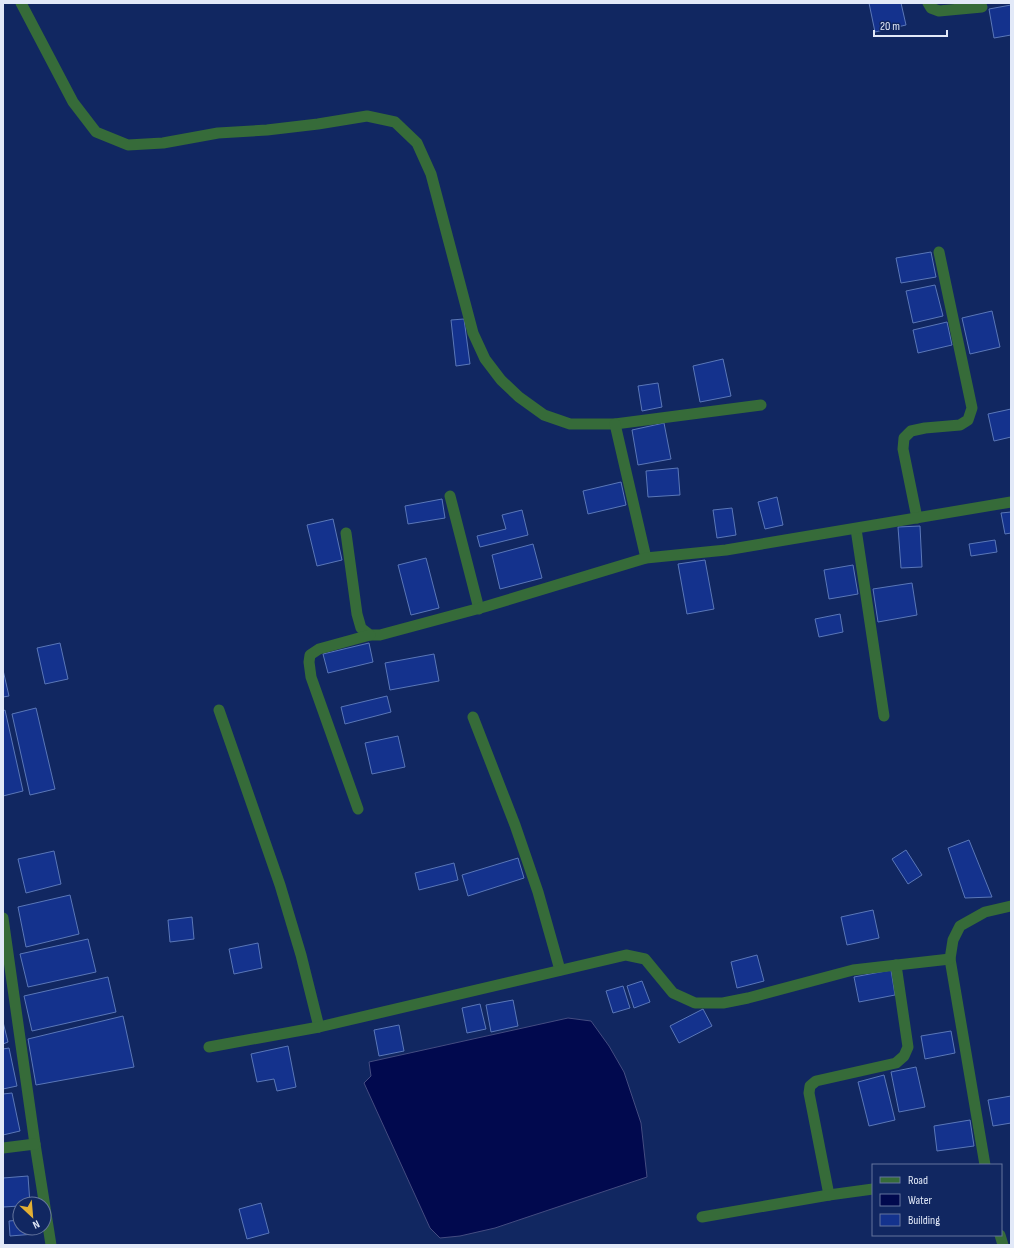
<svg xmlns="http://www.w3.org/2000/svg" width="1014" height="1248" font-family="'Sofia Sans Condensed',sans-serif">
<rect width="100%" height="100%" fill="#112761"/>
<polygon fill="#01094e" stroke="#444c81" points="568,1018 591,1021 609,1046 624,1072 641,1123 647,1177 495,1228 460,1236 440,1238 430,1228 364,1083 371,1076 369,1062"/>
<g fill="#14328d" stroke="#5a77b8">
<polygon points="869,3 901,3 906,25 875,32"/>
<polygon points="1011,5 1011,35 994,38 989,9"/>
<polygon points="931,252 936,277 901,283 896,258"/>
<polygon points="935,285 943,316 913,323 906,291"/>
<polygon points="992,311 1000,347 970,354 962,318"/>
<polygon points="464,319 470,364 456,366 451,320"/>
<polygon points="947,322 952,345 918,353 913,330"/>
<polygon points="723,359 731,396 700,402 693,366"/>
<polygon points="658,383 662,407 642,411 638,386"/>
<polygon points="1011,409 1011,437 994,441 988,414"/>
<polygon points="664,423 671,459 638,465 632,430"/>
<polygon points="678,468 680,495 648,497 646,471"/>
<polygon points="621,482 626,505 588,514 583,491"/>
<polygon points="777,497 783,525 765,529 758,502"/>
<polygon points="442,499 445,518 408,524 405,506"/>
<polygon points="732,508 736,535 717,538 713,510"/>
<polygon points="522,510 528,535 480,547 477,536 506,529 502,515"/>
<polygon points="1011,512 1011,533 1005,534 1001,513"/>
<polygon points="333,519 342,560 317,566 307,525"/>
<polygon points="920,526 922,567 901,568 898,527"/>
<polygon points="995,540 997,552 971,556 969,544"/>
<polygon points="533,544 542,578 500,589 492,555"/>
<polygon points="426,558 439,608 411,615 398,565"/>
<polygon points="705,560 714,609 687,614 678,564"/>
<polygon points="853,565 858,594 829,599 824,570"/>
<polygon points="912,583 917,615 878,622 873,589"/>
<polygon points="840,614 843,632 819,637 815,619"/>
<polygon points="60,643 68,679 45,684 37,648"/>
<polygon points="369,643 373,662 328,673 323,654"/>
<polygon points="434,654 439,681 390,690 385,663"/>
<polygon points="3,670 9,696 3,697"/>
<polygon points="387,696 391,712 345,724 341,707"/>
<polygon points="36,708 55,789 30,795 12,714"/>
<polygon points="5,710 23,791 3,796 3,711"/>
<polygon points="398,736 405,767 372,774 365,743"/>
<polygon points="969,840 992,897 965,898 948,848"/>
<polygon points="906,850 922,875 908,884 892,859"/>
<polygon points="54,851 61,884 26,893 18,859"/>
<polygon points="518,858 524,878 468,896 462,875"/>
<polygon points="454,863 458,880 419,890 415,873"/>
<polygon points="70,895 79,934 26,947 18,907"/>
<polygon points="873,910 879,938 847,945 841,917"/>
<polygon points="192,917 194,939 170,942 168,920"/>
<polygon points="88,939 96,972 28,987 20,954"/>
<polygon points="258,943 262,968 234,974 229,949"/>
<polygon points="757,955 764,981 737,988 731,962"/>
<polygon points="891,970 895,995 859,1002 854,977"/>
<polygon points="108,977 116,1012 32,1031 24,996"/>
<polygon points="642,981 650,1002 634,1008 627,986"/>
<polygon points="623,986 630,1008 613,1013 606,991"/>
<polygon points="513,1000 518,1026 491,1032 486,1005"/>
<polygon points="480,1004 486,1029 467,1033 462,1008"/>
<polygon points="703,1009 712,1026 679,1043 670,1026"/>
<polygon points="123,1016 134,1067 36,1085 28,1039"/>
<polygon points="3,1022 8,1042 3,1044"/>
<polygon points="399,1025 404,1051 379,1056 374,1030"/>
<polygon points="951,1031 955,1053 925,1059 921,1036"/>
<polygon points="288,1046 296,1087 277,1091 274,1079 257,1082 251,1054"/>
<polygon points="9,1048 17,1086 3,1089 3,1049"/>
<polygon points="916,1067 925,1107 899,1112 891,1072"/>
<polygon points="884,1075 895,1120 869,1126 858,1082"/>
<polygon points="12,1093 20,1131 3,1135 3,1094"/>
<polygon points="1011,1096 1011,1123 993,1126 988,1100"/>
<polygon points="970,1120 974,1146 937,1151 934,1126"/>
<polygon points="28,1176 30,1204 20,1204 20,1206 3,1207 3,1178"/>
<polygon points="261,1203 269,1233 247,1239 239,1209"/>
<polygon points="20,1220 20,1228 35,1228 35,1234 10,1236 9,1221"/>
</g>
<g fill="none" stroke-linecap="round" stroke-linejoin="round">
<g stroke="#366b39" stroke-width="11">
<polyline points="21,3 73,102 96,132 128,145 163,143 218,133 267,130 318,124 367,116 395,122 417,143 431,174 473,333 485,359 501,380 519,397 544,415 570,424 615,424 761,405"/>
<polyline points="928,3 931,8 939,11 982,7"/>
<polyline points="615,424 646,558"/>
<polyline points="450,496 479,609"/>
<polyline points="917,518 903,449 904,438 911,431 925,428 960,425 968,420 972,408 939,252"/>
<polyline points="856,529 884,716"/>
<polyline points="346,533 357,614 361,628 370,635 380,635 484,607 646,558 726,550 1011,502"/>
<polyline points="219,710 280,885 301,955 319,1027"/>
<polyline points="473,717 515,825 538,892 560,970"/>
<polyline points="358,809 311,677 309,662 310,655 319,649 370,635"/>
<polyline points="3,918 35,1144 51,1245"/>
<polyline points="950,959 985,1165"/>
<polyline points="3,1148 35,1144"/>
<polyline points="829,1195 809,1093 810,1086 816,1081 896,1063 904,1056 908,1047 896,965"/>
<polyline points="702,1217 829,1195 873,1189"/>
<polyline points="1000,1235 1003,1245"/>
</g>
<polyline stroke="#366b39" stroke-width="11" points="209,1047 319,1027 626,955 645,959 673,993 695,1003 723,1003 748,998 853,970 950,959 953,940 960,926 985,912 1011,906"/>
</g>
<rect width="1014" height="1248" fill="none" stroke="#e2e9f8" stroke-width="8"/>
<rect x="872" y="1164" width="130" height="72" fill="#112761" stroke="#65759d"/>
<rect x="880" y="1177" width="20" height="6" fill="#366b39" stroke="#65759d"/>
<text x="908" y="1184" font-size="12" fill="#e2e9f8">Road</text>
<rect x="880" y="1194" width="20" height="12" fill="#01094e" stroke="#65759d"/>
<text x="908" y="1204" font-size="12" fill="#e2e9f8">Water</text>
<rect x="880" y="1214" width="20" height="12" fill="#14328d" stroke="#65759d"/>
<text x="908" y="1224" font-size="12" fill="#e2e9f8">Building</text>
<g transform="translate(32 1216) rotate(154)"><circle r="19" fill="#112761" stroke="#65759d"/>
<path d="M0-3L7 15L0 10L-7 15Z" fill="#e2af34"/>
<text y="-6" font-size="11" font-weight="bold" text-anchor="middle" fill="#e2e9f8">N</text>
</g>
<path d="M874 30v6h73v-6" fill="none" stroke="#e2e9f8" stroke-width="2"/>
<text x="880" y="30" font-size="12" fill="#e2e9f8" stroke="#112761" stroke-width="3" paint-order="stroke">20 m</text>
</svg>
